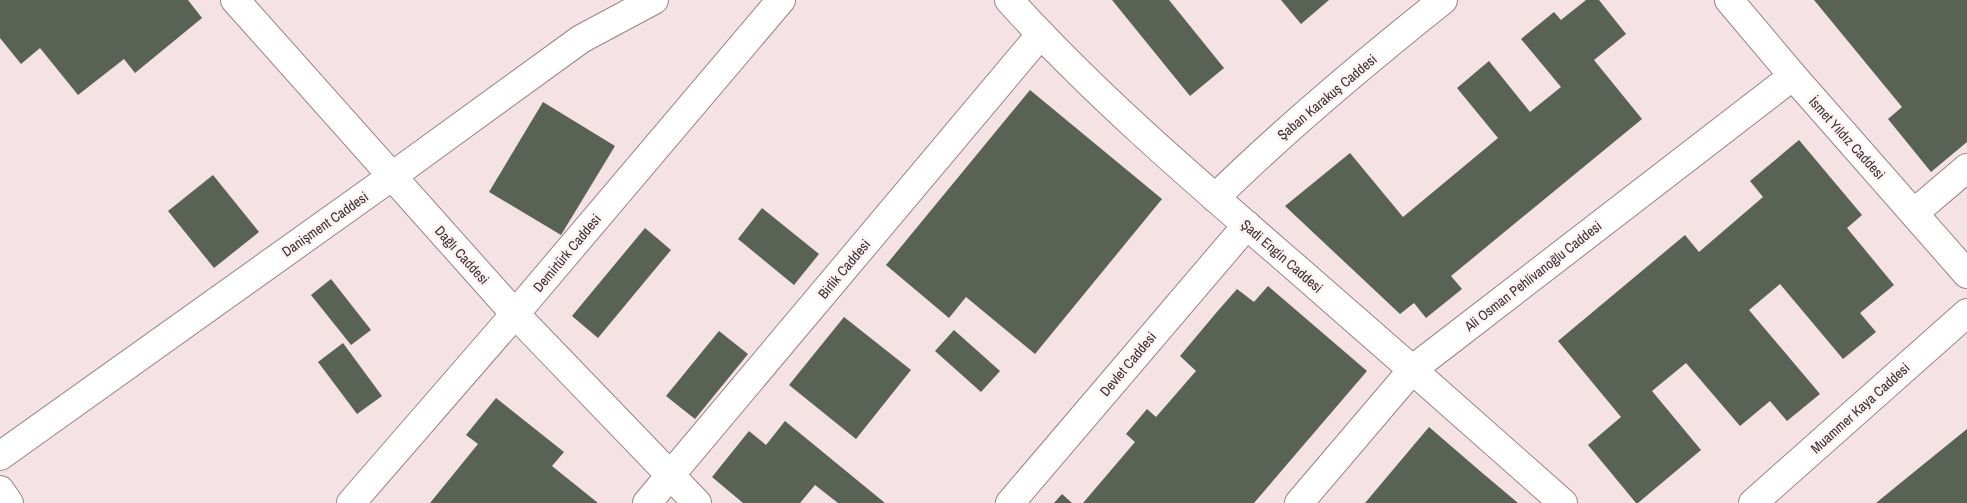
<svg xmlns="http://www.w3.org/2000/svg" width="1967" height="503" font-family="'Archivo Narrow',sans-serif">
<rect width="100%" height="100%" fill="#fff2f3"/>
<rect fill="#f4e2e4" x="0" y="0" width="1967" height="503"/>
<g fill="#586255">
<polygon points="0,0 188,0 202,18 135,73 124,59 78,95 40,48 21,64 0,38"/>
<polygon points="1112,0 1169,0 1224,68 1190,96"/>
<polygon points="1281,0 1329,0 1301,24"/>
<polygon points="1586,0 1599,0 1626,34 1594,60 1642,119 1451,276 1462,289 1426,318 1414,303 1400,314 1285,206 1350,153 1403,217 1498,138 1457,88 1489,61 1530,112 1561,87 1521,39 1554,12 1561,20"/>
<polygon points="1814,0 1967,0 1967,142 1931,172 1888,119 1902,107"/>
<polygon points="1030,90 1162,199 1035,354 966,297 949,318 886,265"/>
<polygon points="543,102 615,146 561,235 489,192"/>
<polygon points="1799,140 1862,215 1847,228 1894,285 1860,313 1876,332 1843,359 1780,284 1749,310 1820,394 1787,421 1770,401 1740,426 1686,363 1652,391 1701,450 1638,503 1636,503 1588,445 1621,417 1558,341 1685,235 1699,252 1763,197 1750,181"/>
<polygon points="213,175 259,232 214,268 168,211"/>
<polygon points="762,208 819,254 794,285 738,239"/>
<polygon points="645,228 671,250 598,338 572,316"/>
<polygon points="331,279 371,330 351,345 311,295"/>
<polygon points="1268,286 1367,371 1295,455 1254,503 1083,503 1135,442 1126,434 1147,409 1156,417 1196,371 1180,356 1216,313 1237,289 1254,302"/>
<polygon points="844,317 911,370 856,439 789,385"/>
<polygon points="954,330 1000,371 981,392 935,351"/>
<polygon points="719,331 748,354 695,419 666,396"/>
<polygon points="343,343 382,396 357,414 318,362"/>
<polygon points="496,398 564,452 552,466 598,503 430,503 478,444 466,435"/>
<polygon points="785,421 885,503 838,503 815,485 800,503 743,503 712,477 749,431 766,445"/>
<polygon points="1429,427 1480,471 1518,503 1365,503"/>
<polygon points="1967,429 1967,503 1876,503 1898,485"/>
<polygon points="1062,494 1072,503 1054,503"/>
</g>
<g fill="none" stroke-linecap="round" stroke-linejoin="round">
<g stroke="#978486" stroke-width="30">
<g id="minor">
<polyline points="235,0 515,314 697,503"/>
<path d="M1009,0c85,94 183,178 279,261 92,80 184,161 275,242"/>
<polyline points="1729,0 1793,76 1967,274"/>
<path d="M1215,198c72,-71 149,-135 228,-198"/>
<polyline points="1914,213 1967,168"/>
<polyline points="0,456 391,177 581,39 654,0"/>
<polyline points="0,490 9,503"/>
<polyline points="351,503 515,314 781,0"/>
<polyline points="647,503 1041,34"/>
<polyline points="1010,503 1247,225"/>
<polyline points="1299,503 1413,369 1793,76"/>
<polyline points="1753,503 1967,313"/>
</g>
</g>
<use href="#minor" stroke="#fff" stroke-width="28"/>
</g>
<g text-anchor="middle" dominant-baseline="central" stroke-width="5" stroke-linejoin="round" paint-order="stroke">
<g font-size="14" fill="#383030" stroke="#fff2f3">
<text transform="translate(1327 97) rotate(-40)">Şaban Karakuş Caddesi</text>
<text transform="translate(1847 138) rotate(48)">İsmet Yıldız Caddesi</text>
<text transform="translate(325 224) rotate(-35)">Danişment Caddesi</text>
<text transform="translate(567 253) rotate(-50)">Demirtürk Caddesi</text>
<text transform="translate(462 255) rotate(48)">Dağlı Caddesi</text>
<text transform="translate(1282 256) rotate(41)">Şadi Engin Caddesi</text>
<text transform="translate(844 269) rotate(-50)">Birlik Caddesi</text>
<text transform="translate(1533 276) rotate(-38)">Ali Osman Pehlivanoğlu Caddesi</text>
<text transform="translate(1128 364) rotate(-50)">Devlet Caddesi</text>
<text transform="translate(1860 408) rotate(-42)">Muammer Kaya Caddesi</text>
</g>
</g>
</svg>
